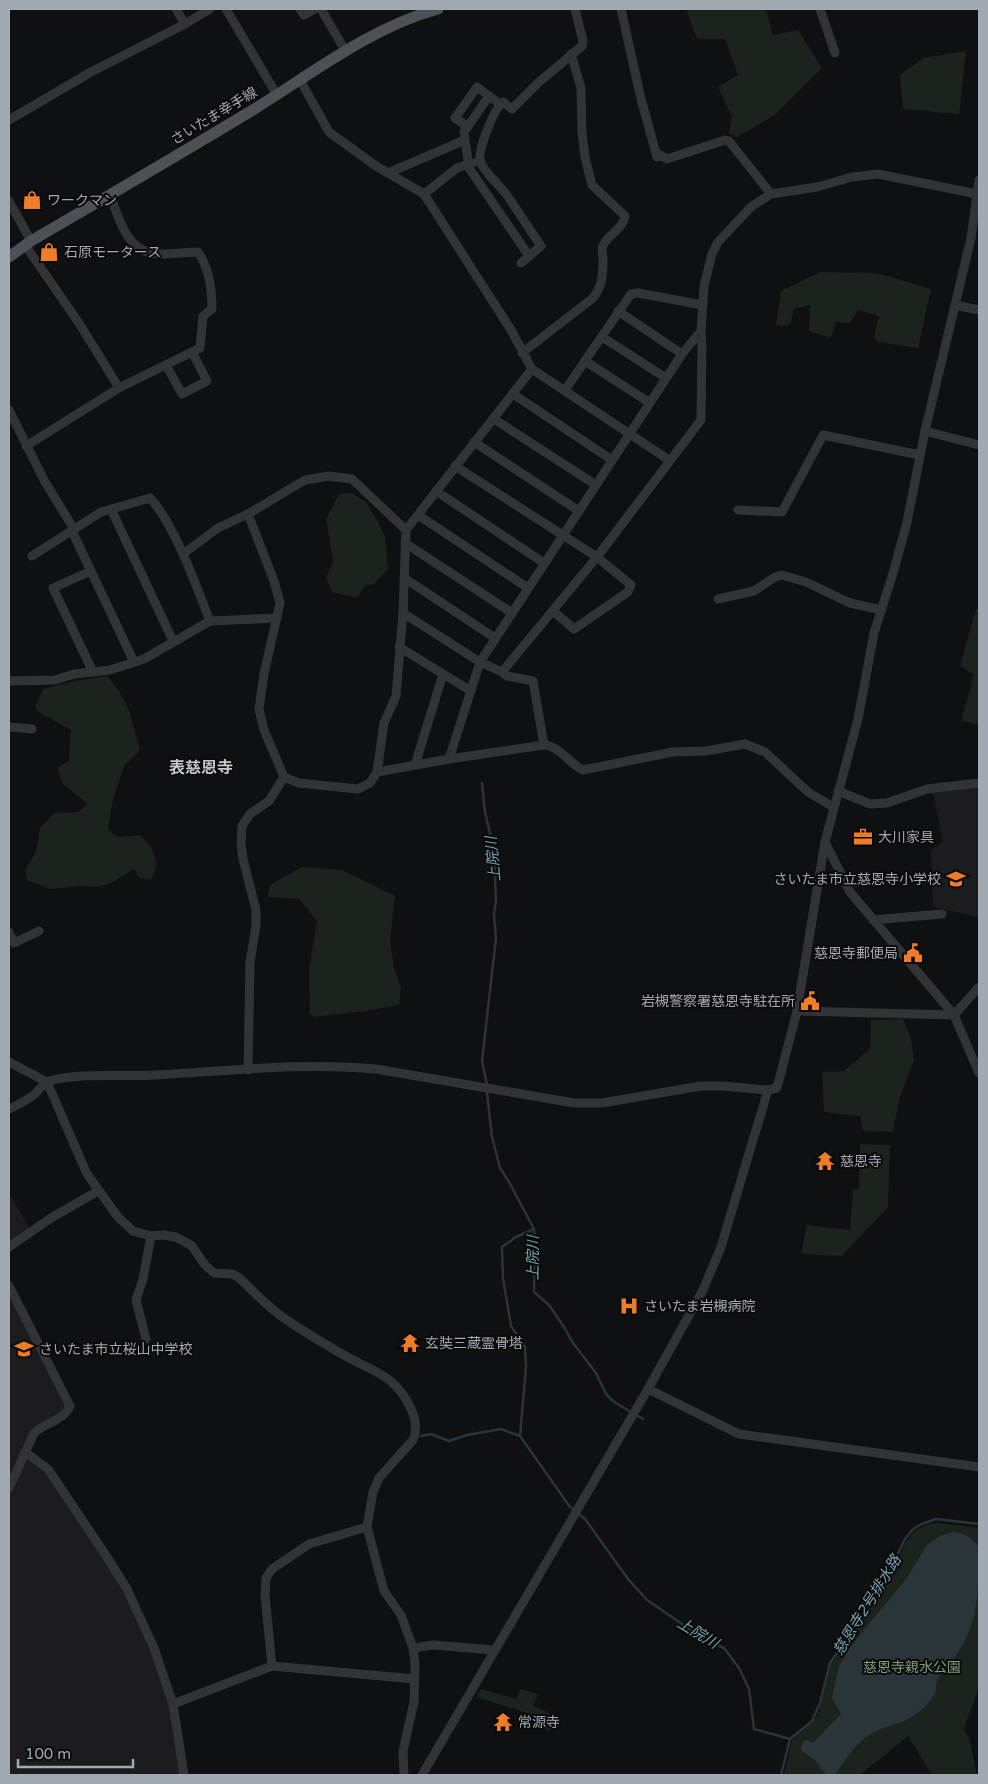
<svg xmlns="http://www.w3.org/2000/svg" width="988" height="1784" font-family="'Varela Round','Noto Sans JP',sans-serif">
<rect width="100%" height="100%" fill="#0f1011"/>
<g fill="#1c1c1e">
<polygon points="979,787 979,917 933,907 931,851 943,841 933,793"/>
<polygon points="11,1196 29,1228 9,1242 9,1198"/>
<polygon points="9,1293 68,1406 66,1411 31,1429 9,1478"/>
<polygon points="25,1452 48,1469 127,1589 173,1704 184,1775 9,1775 9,1488"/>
</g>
<g fill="#1c231c">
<polygon points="686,9 766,9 773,35 798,30 822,68 775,115 737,137 729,133 732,117 718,87 738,75 725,39 697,39"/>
<polygon points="966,51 959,114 903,109 900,75 923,58"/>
<polygon points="820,272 877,273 931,289 918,348 878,342 874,336 879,316 858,310 850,323 836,322 831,338 809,331 810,305 794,309 790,325 776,326 781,291"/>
<polygon points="352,493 366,502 378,522 385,537 388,569 374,584 366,585 357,598 332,592 326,578 333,561 326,519 339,494"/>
<polygon points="976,609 979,609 979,724 961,721 974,675 960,666"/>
<path d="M107,676l12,15 10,19 11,40 -16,16 -11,33 -5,29 9,9 23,-2c13,11 23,30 10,45l-10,-2 -6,-9 -23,14 -14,4 -16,-1 -31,3 -23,-9 -2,-10 11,-18 4,-24 14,-15 24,-1 10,-8 -25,-20 -6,-16 12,-7 2,-31 -32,-18 -4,-5 8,-18 32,-8z"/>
<polygon points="302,867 342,870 395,896 390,941 394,968 401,987 399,1005 365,1011 314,1017 310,1014 309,970 317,921 299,899 268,897 270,885"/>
<polygon points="903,1019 911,1039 914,1060 899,1100 893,1132 863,1131 860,1116 824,1112 822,1072 844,1071 870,1049 871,1020"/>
<polygon points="860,1144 890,1145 888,1207 842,1256 801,1254 807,1225 850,1230 853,1189 859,1189"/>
<path d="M939,1523l40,5v156c-3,16 -10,29 -15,45l5,9 8,37h-45l-24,-39 -48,39h-76l8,-35 26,-24 13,-52 49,-69 27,-55 10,-11 13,-5z"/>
<polygon points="481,1689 516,1699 520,1689 538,1694 533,1706 556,1716 549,1731 534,1726 536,1716 477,1697"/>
</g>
<path fill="#293539" d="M953,1532c13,1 19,6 26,15 0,36 0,76 -22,107 -5,9 -13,16 -19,24 -3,5 -1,10 -3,15 -4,9 -15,19 -24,24 -11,8 -24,8 -35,14 -18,8 -30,28 -41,44h-9l-11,-15 -13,-9c-2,-5 0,-9 4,-11l7,3 28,-29 -9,-16 7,-32 11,-19 56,-68 21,-34 13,-9z"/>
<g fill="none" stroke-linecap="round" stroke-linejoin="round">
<g stroke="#293539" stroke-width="2.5">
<polyline points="482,783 485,812 494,851 496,902 494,914 496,938 482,1061 487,1085"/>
<polyline points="487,1093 492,1137 500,1168 509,1182 534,1229 535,1249 534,1292 549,1305 564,1327 573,1343 596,1373 606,1394 614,1402 631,1412"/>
<polyline points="636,1415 643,1419"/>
<polyline points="421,1436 431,1434 449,1441 467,1435 501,1429 520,1436 570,1507 574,1510"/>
<polyline points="520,1436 526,1367 525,1347 511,1326 503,1278 502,1247 516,1237 534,1229"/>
<polyline points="578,1513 585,1519 628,1579 647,1600 704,1639 724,1648 739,1668 749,1689 754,1729 790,1739"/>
<polyline points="790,1739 812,1721 820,1703 830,1663 879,1593 905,1539 913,1529 922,1524 936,1519 979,1524"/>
<polyline points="781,1775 790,1739"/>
</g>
<g stroke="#313336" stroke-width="9">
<polyline points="176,9 185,24"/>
<polyline points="226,9 277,95"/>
<polyline points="300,9 304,15 315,9"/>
<polyline points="321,9 346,52"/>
<polyline points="621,9 641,99 657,157 660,155 667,159 725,140 729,141 771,194"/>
<polyline points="820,9 835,53"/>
<polyline points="300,80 329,132 376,166 424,194 511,330 532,369 669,460"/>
<polyline points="489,96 464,132 469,168 529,256"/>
<polyline points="9,120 91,72 185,24 210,9"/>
<polyline points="468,127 455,118 477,87 500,104"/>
<polyline points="388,173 465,140"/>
<polyline points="424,194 457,168 473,163"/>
<polyline points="9,201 31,241"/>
<polyline points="25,245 79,323 119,388"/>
<path d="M521,263l20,-17c-12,-17 -23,-35 -35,-52 -8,-11 -22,-21 -26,-34 -2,-11 14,-51 23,-58l9,7 27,-27 43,-36 1,-5 -8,-32"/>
<polyline points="955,305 979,310"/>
<polyline points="618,311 682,354"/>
<polyline points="602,337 666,378"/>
<path d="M522,353l71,-55c9,-11 10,-23 10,-38 0,-3 -1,-9 -1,-12 4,-13 21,-18 23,-32l-33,-31 -7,-28 -3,-24 -1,-45 -10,-34"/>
<polyline points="585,361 650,403"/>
<polyline points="166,365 182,394 207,381 192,352"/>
<polyline points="565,390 631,294 638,293 703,305"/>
<polyline points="513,394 612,460"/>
<polyline points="9,410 45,482 74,529"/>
<polyline points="494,419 596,485"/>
<polyline points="925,431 979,445"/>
<polyline points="474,442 579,511"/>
<path d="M26,446l93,-58 81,-40 3,-32 9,-7c0,-20 -3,-41 -14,-57 -15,0 -33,4 -47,1 -26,-5 -33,-38 -41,-58"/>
<polyline points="455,466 597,557 631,585 628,592 574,629 553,611"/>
<polyline points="436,491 544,563"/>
<polyline points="111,509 173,641"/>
<polyline points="738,510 782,512 823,435 920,455"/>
<polyline points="248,514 274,581 280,603 264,674 259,709 264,730 284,777 299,783 358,789 370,783 377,772 384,723 396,696 403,613 406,530 532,369"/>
<polyline points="418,515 528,588"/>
<polyline points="72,531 134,662"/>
<polyline points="405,543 512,613"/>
<polyline points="183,554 218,528 248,514 305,480 329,476 352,479 406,530"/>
<path d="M32,556l69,-44 49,-14c25,27 46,88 60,123"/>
<polyline points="91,571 53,588 93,672"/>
<polyline points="404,578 495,638"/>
<polyline points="718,599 754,591 775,577 782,575 806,582 850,603 882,610"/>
<polyline points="403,613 480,662 502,672 597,557 701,420 702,346 701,331 704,286 712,254 718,242 752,206 771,194 817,187 852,177 878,174 977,194"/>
<polyline points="399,647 471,691"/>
<polyline points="502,672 507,676 533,681 544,745"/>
<polyline points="9,681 55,680 74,674 110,670 144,659 210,621 277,618"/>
<polyline points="9,727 32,729"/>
<polyline points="449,759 480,662 682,354 701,331"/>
<polyline points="415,765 443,674"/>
<path d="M377,772l72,-13 95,-14c16,1 25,19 39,25l90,-18 33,-1 39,-7 20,8 43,40 25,15"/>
<polyline points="838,791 870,804 887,803 927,789 979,783"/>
<polyline points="825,842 850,892 954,1015 979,1073"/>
<polyline points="873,920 942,914"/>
<polyline points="9,932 14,943 39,931"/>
<polyline points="797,1011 954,1015"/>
<polyline points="954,1015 979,987"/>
<path d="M9,1062l38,20 40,92 31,43 15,14 18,5 12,-1 13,2 16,9 13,19 9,8 18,1 6,3c16,14 31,32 49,43 20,14 41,26 62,38 28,15 46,18 61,49 6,11 8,21 3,33l-34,38 -6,14 -6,35 17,64 17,24 12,33 2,15 -1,39 -11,49 1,24"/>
<polyline points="248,1070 250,962 256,926 256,910 243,859 241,843 242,826 250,814 269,801 284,777"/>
<path d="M9,1109c9,-4 18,-9 26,-15 4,-4 8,-11 14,-13 29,-9 75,-4 106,-6 73,-4 147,-13 221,-6l198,34h28l99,-17h22l45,4 9,-2 20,-77 28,-169 33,-123 16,-86 20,-63 13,-48 18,-91 46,-193 8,-58"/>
<polyline points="9,1247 51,1218 98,1191"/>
<path d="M9,1286l61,120c-6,14 -25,17 -36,27l-25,55"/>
<polyline points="146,1339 136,1300 143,1279 151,1236"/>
<polyline points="648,1389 739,1434 979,1467"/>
<polyline points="25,1452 48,1469 107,1557 127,1589 154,1648 173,1704 184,1775"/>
<polyline points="413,1648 433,1645 494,1650"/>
<polyline points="272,1666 265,1595 266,1578 272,1569 309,1544 367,1527"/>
<polyline points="173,1704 272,1666 415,1679"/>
<polyline points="422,1775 648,1389 703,1290 721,1247 768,1090"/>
</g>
<path stroke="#4d5055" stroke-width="11" d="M9,257l22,-16c75,-44 151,-88 225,-133 58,-36 116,-81 182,-99"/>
</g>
<defs>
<g id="shop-bare" transform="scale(1.5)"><path d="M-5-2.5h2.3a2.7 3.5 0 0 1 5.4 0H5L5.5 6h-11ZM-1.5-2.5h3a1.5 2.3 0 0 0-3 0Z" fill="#ef7c29" stroke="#0b0b0c" stroke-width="2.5" paint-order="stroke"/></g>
<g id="office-bare" transform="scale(1.5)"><path d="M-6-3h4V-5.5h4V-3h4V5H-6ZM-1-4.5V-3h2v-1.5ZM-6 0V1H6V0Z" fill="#ef7c29" stroke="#0b0b0c" stroke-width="2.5" paint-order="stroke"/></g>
<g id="school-bare" transform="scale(1.5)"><path d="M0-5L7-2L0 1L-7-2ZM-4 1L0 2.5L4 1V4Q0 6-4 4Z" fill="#ef7c29" stroke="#0b0b0c" stroke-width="2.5" paint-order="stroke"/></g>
<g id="civic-bare" transform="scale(1.5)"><path d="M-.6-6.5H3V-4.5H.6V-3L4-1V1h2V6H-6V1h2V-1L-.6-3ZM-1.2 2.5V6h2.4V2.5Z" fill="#ef7c29" stroke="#0b0b0c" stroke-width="2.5" paint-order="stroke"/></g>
<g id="temple-bare" transform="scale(1.5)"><path d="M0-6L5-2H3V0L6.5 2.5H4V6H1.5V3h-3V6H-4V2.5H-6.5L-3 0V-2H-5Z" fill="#ef7c29" stroke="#0b0b0c" stroke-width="2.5" paint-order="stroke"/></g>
<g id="hospital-bare" transform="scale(1.5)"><path d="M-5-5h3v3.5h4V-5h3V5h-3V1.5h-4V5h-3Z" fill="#ef7c29" stroke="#0b0b0c" stroke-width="2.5" paint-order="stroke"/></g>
</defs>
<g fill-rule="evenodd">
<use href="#shop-bare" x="32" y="200"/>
<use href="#shop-bare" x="49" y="252"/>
<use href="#office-bare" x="863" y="837"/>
<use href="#school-bare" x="956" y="879"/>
<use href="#civic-bare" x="913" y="953"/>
<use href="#civic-bare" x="810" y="1001"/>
<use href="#temple-bare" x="825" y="1161"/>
<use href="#hospital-bare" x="629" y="1306"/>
<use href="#temple-bare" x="410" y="1343"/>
<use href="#school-bare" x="24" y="1349"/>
<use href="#temple-bare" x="503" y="1722"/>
</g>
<g text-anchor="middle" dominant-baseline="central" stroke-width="4" stroke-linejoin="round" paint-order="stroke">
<g font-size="14" fill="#a1aab2" stroke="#0b0b0c">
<text transform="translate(214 116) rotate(-31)">さいたま幸手線</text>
</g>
<g font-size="14" fill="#a1aab2" stroke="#0b0b0c" text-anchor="start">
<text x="47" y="200">ワークマン</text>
<text x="64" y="252">石原モータース</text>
<text x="878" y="837">大川家具</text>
<text x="941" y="879" text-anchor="end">さいたま市立慈恩寺小学校</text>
<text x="898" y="953" text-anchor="end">慈恩寺郵便局</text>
<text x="795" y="1001" text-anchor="end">岩槻警察署慈恩寺駐在所</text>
<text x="840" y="1161">慈恩寺</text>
<text x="644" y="1306">さいたま岩槻病院</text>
<text x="425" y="1343">玄奘三蔵霊骨塔</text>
<text x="39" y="1349">さいたま市立桜山中学校</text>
<text x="518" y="1722">常源寺</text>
</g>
<g font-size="14" fill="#7e9d77" stroke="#0b0b0c">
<text x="912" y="1667">慈恩寺親水公園</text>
</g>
<g font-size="15" font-style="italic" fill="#77a1ad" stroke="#0b0b0c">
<text transform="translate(493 859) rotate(-95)">上院川</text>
<text transform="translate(533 1258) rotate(-90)">上院川</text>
<text transform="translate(867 1605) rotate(-58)">慈恩寺2号排水路</text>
<text transform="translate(698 1633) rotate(31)">上院川</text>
</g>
<g font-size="16" font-weight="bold" fill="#c2c8ce" stroke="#0b0b0c">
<text x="201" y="768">表慈恩寺</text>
</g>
</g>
<rect width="988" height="1784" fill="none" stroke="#a1aab2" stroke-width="20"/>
<path d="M18 1759v8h115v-8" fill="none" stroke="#a1aab2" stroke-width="2.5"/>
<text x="25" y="1759" font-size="15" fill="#a1aab2" stroke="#0b0b0c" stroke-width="4" paint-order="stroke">100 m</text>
</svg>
